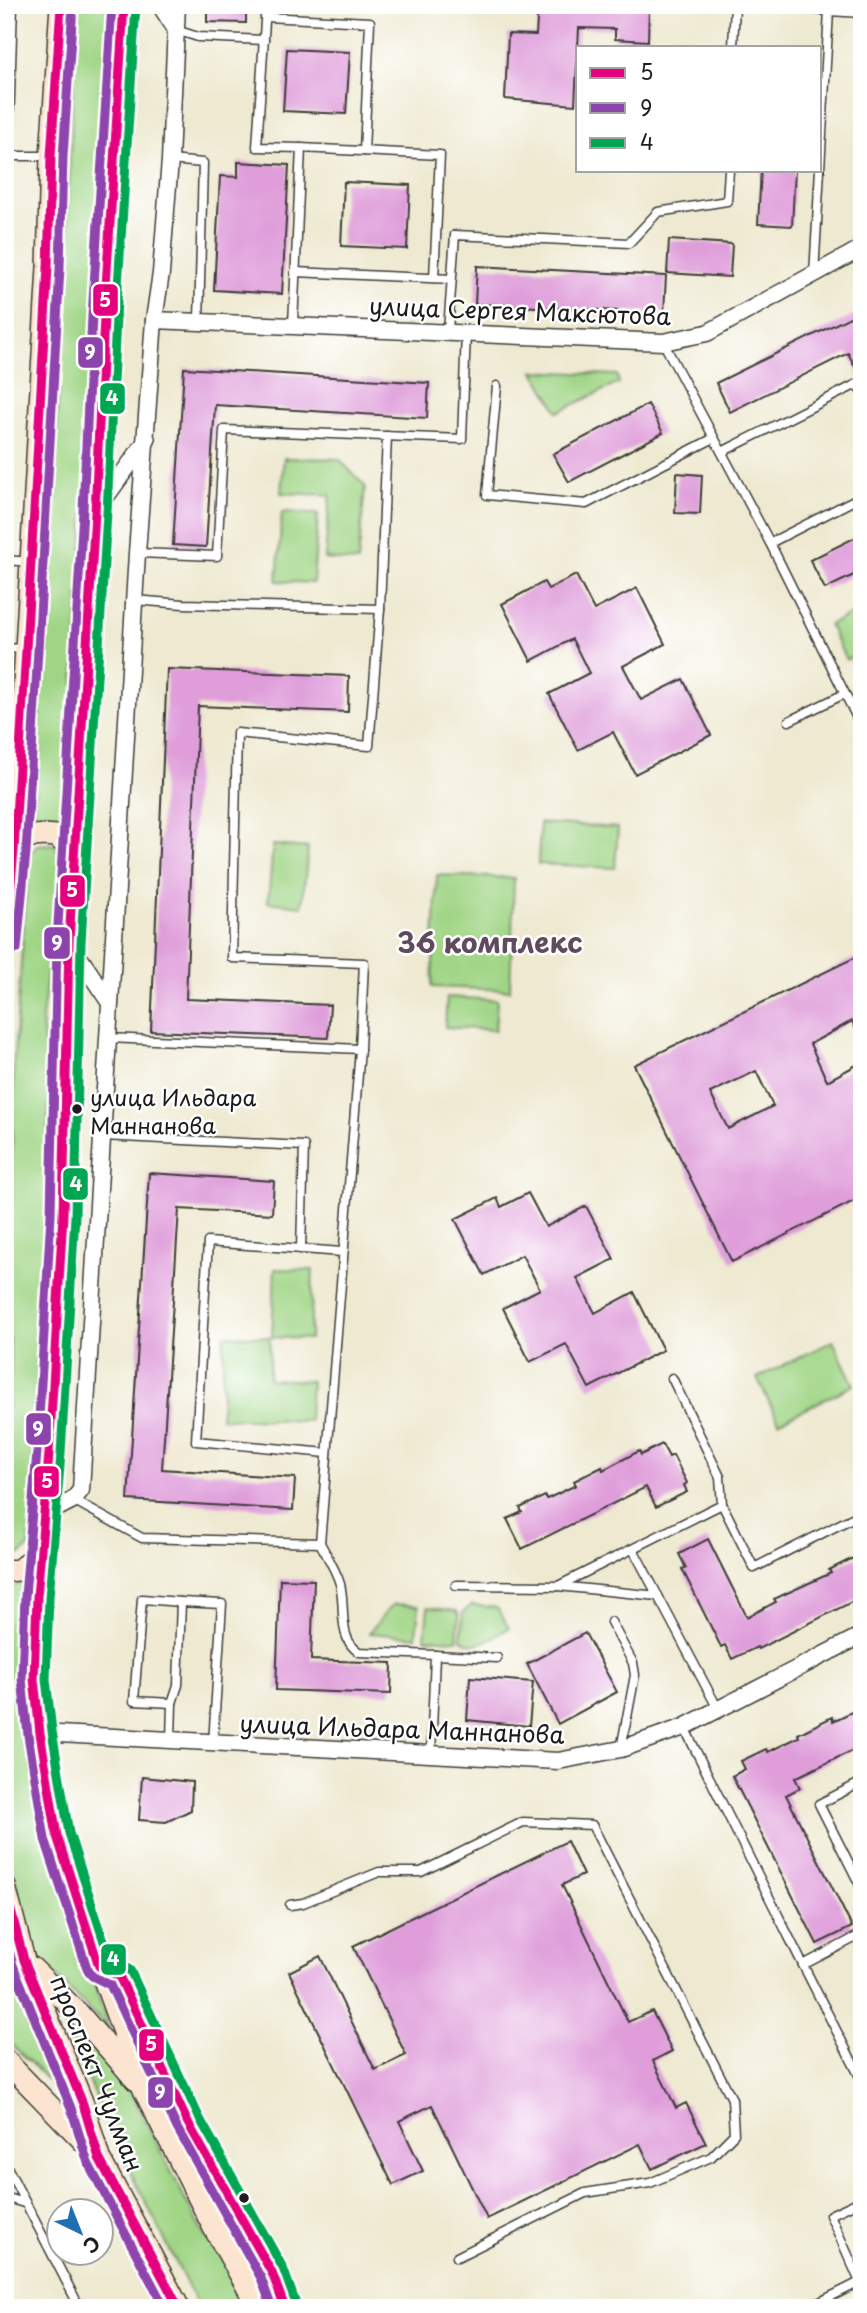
<svg xmlns="http://www.w3.org/2000/svg" width="867" height="2313" font-family="'Playpen Sans',sans-serif">
<rect width="100%" height="100%" fill="#fff"/>
<filter id="ink" filterUnits="userSpaceOnUse"><feTurbulence type="fractalNoise" baseFrequency=".0143" numOctaves="2"/><feDisplacementMap in="SourceGraphic" scale="14" xChannelSelector="R" yChannelSelector="G"/><feConvolveMatrix kernelMatrix="1 2 1 2 8 2 1 2 1" color-interpolation-filters="sRGB"/></filter>
<filter id="wash" filterUnits="userSpaceOnUse"><feTurbulence type="fractalNoise" baseFrequency=".00686" numOctaves="4" result="noise"/><feDisplacementMap in="SourceGraphic" scale="28" xChannelSelector="R" yChannelSelector="G"/><feGaussianBlur stdDeviation="1.57" result="paint"/><feColorMatrix in="noise" values="0 0 0 0 0 0 0 0 0 0 0 0 0 0 0 0 0 1.4 0 .05"/><feComposite in="paint" operator="in"/></filter>
<g filter="url(#wash)">
<rect width="100%" height="100%" fill="#eee9d0"/>
<g fill="#a0d586" stroke="#5e7851" stroke-width="2">
<path d="M76,5h38l-48,821c-8,-13 -21,-9 -33,-4l33,-556z"/>
<polygon points="534,371 617,375 619,383 558,412"/>
<polygon points="284,458 339,459 365,486 358,562 325,559 330,495 281,493"/>
<polygon points="282,512 318,514 313,583 277,581"/>
<polygon points="862,609 862,652 846,660 829,625"/>
<polygon points="540,823 618,828 615,868 538,864"/>
<polygon points="53,844 63,854 42,1018 49,1099 46,1214 29,1547 21,1554 5,1558 5,1433 11,1363 5,1291 11,1212 14,1057 29,855 37,845"/>
<polygon points="273,845 308,848 302,906 268,902"/>
<polygon points="437,875 514,878 510,990 432,987"/>
<polygon points="447,997 497,1000 495,1030 445,1027"/>
<polygon points="275,1269 313,1270 310,1339 272,1337"/>
<polygon points="224,1335 270,1337 269,1379 311,1381 309,1421 221,1418"/>
<polygon points="833,1341 854,1385 779,1422 757,1378"/>
<path d="M33,1581c-5,42 -12,85 -9,128 10,109 51,216 85,320l-74,-73 -23,-89 -7,-36v-247l11,1z"/>
<polygon points="395,1604 419,1606 416,1637 369,1633 390,1607"/>
<path d="M472,1605l25,3 12,20c-15,8 -33,24 -48,11l2,-27z"/>
<polygon points="428,1607 457,1611 459,1615 457,1640 425,1638"/>
<polygon points="5,1956 15,1964 67,2099 5,2038"/>
<polygon points="55,2003 106,2059 134,2099 203,2234 222,2258 248,2308 199,2308 119,2149"/>
</g>
<g id="blocks">
<g fill="#df9eda" fill-rule="evenodd">
<polygon points="207,5 246,5 246,23 207,22"/>
<polygon points="538,5 646,5 649,6 648,41 615,39 615,29 579,28 575,105 505,99 508,34 536,35"/>
<polygon points="287,49 350,52 346,114 283,111"/>
<polygon points="238,162 289,165 282,294 214,290 220,176 238,177"/>
<polygon points="761,170 795,170 792,226 758,224"/>
<polygon points="344,182 410,185 407,249 341,246"/>
<polygon points="669,240 732,244 730,277 667,273"/>
<polygon points="477,266 666,276 664,313 475,304"/>
<polygon points="862,311 862,380 848,353 730,412 716,383"/>
<polygon points="184,368 429,383 427,418 215,405 206,547 173,545"/>
<polygon points="648,404 663,433 569,482 553,454"/>
<polygon points="677,473 702,475 700,514 675,513"/>
<polygon points="862,534 862,571 825,589 810,560"/>
<polygon points="576,575 594,610 637,588 665,644 623,666 641,700 683,679 711,735 635,774 613,732 578,750 549,694 589,673 572,639 531,661 502,604 544,582 548,589"/>
<polygon points="167,669 349,676 348,712 198,706 186,999 330,1005 328,1038 151,1031"/>
<path d="M862,954v87l-10,-20 -42,23 17,37 35,-19v135l-130,65 -98,-197zM756,1071l17,35 -45,23 -18,-36z"/>
<polygon points="149,1173 274,1181 272,1214 179,1209 162,1469 295,1478 293,1510 128,1500"/>
<polygon points="528,1193 546,1227 586,1206 614,1259 577,1278 595,1313 634,1292 663,1350 589,1388 566,1344 530,1362 503,1308 540,1289 522,1255 484,1275 455,1219 497,1198 501,1207"/>
<polygon points="662,1444 669,1457 673,1455 687,1483 684,1485 687,1492 656,1507 646,1487 522,1549 507,1519 522,1512 520,1508 545,1496 547,1499 576,1485 574,1481 602,1467 603,1470 639,1451 641,1455"/>
<polygon points="708,1539 747,1617 776,1602 774,1599 831,1573 829,1570 855,1557 857,1560 862,1558 862,1597 758,1649 757,1647 732,1659 725,1645 721,1647 682,1569 686,1568 679,1554"/>
<polygon points="280,1579 314,1580 311,1660 392,1663 391,1694 276,1690"/>
<polygon points="585,1633 617,1692 558,1724 527,1664"/>
<polygon points="470,1677 533,1682 529,1726 467,1720"/>
<polygon points="862,1707 862,1746 795,1778 800,1788 786,1795 852,1927 817,1944 732,1776 745,1769 741,1761 766,1749 768,1752 799,1737 798,1734 832,1717 833,1721"/>
<polygon points="142,1777 192,1782 191,1810 166,1822 139,1820"/>
<polygon points="567,1841 583,1875 562,1885 628,2022 652,2011 672,2051 653,2061 676,2108 686,2103 706,2143 652,2169 640,2144 487,2219 432,2105 399,2121 423,2171 393,2185 289,1972 320,1956 375,2070 406,2055 353,1946"/>
</g>
</g>
</g>
<g filter="url(#ink)">
<use href="#blocks" fill-opacity="0" stroke="#3c3b37" stroke-width="2"/>
<g fill="none" stroke-linecap="round" stroke-linejoin="round">
<g stroke="#3c3b37" stroke-width="11">
<g id="lane">
<polyline points="266,5 257,147 301,148 293,325"/>
<polyline points="759,5 829,11 814,275"/>
<polyline points="830,5 829,11 862,13"/>
<polyline points="265,17 370,22 364,151"/>
<polyline points="176,30 198,37 264,40"/>
<polyline points="733,47 735,5"/>
<polyline points="301,148 440,155 434,278"/>
<polyline points="5,156 51,156"/>
<polyline points="8,156 13,5"/>
<polyline points="170,160 203,163 199,321"/>
<polyline points="295,272 451,279"/>
<polyline points="448,331 455,235 629,243 658,212 727,201 729,170"/>
<polyline points="663,342 770,543 862,728"/>
<polyline points="497,386 487,495 586,504 714,438"/>
<polyline points="722,452 857,384 862,393"/>
<polyline points="770,543 862,496"/>
<polyline points="137,553 217,556 224,430 462,439 466,332"/>
<polyline points="5,560 31,562"/>
<polyline points="134,600 183,604 380,609"/>
<polyline points="5,648 23,649"/>
<polyline points="789,721 844,694"/>
<polyline points="108,1038 360,1049 364,963 232,958 237,733 369,746 380,609 387,436"/>
<polyline points="102,1136 304,1146 301,1249"/>
<polyline points="672,1378 720,1477 722,1504"/>
<polyline points="327,1453 196,1441 208,1242 342,1252"/>
<polyline points="73,1500 142,1538 320,1543 360,1049"/>
<path d="M320,1543c7,13 16,27 20,41 6,22 -3,55 19,68l76,3 -4,99"/>
<polyline points="633,1549 718,1709"/>
<polyline points="456,1585 558,1586 658,1596"/>
<polyline points="558,1586 722,1504 754,1568 862,1513"/>
<polyline points="611,1622 633,1663 635,1675 621,1749"/>
<polyline points="435,1655 497,1658"/>
<polyline points="172,1703 134,1701 142,1599 181,1602"/>
<polyline points="684,1727 803,1965"/>
<polyline points="171,1740 172,1703 178,1685 181,1602 222,1604 213,1743"/>
<polyline points="862,1782 819,1804 862,1889"/>
<polyline points="290,1905 303,1903 379,1872 421,1872 523,1822 592,1825 732,2099 734,2134 711,2157 650,2183 585,2193 457,2257"/>
<polyline points="862,1934 803,1965 862,2081"/>
<polyline points="5,2163 80,2308"/>
<polyline points="5,2197 24,2203"/>
<polyline points="808,2308 860,2282 830,2215 862,2200"/>
</g>
</g>
<g stroke="#3c3b37" stroke-width="19">
<g id="street">
<polyline points="160,5 176,30"/>
<polyline points="154,320 663,342 707,333 862,248"/>
<polyline points="95,512 147,440"/>
<polyline points="69,942 110,1003"/>
<polyline points="44,1515 73,1500 81,1490 137,553 154,320 161,273 170,160 177,5"/>
<polyline points="40,1733 558,1761 621,1749 684,1727 862,1635"/>
<polyline points="99,1966 119,1976 188,2123 272,2273 285,2308"/>
</g>
</g>
<g stroke="#3c3b37" stroke-width="24">
<g id="secondary">
<polyline points="124,5 104,317 95,512 69,942 63,1215 49,1453 37,1597 34,1679 40,1733 57,1836 94,1952 144,2090 213,2226 259,2308"/>
<path d="M14,851c10,-17 25,-17 43,-15l12,12 5,15"/>
<polyline points="5,948 14,851 26,649 48,267 51,156 61,5"/>
<polyline points="5,1571 19,1570 41,1551"/>
<polyline points="5,1887 24,1960 83,2104 99,2158 179,2308"/>
<polyline points="32,1968 79,2014 136,2080"/>
<polyline points="5,2060 96,2154"/>
</g>
</g>
<use href="#lane" stroke="#fff" stroke-width="8"/>
<use href="#street" stroke="#fff" stroke-width="16"/>
<use href="#secondary" stroke="#fce5d0" stroke-width="21"/>
<g stroke="#fff" stroke-width="14">
<g id="bus-1">
<polyline points="124,5 104,317 95,512 69,942 63,1215 49,1453 37,1597 34,1679 40,1733 57,1836 99,1966 119,1976 188,2123 272,2273 285,2308"/>
<polyline points="5,945 14,851 26,649 48,267 51,156 61,5"/>
<polyline points="5,1888 24,1960 83,2104 99,2158 179,2308"/>
</g>
</g>
<g stroke="#fff" stroke-width="14">
<g id="bus-2">
<polyline points="112,5 92,316 83,511 57,941 51,1215 37,1452 25,1596 22,1679 28,1735 45,1839 88,1971 92,1976 110,1985 177,2128 261,2278 272,2308"/>
<polyline points="17,949 26,852 38,650 60,268 63,157 73,6"/>
<polyline points="5,1937 13,1965 71,2108 88,2163 165,2308"/>
</g>
</g>
<g stroke="#fff" stroke-width="14">
<polyline id="bus-3" points="136,6 116,318 107,513 81,943 75,1216 61,1454 49,1598 46,1679 52,1731 69,1833 109,1957 130,1970 199,2117 283,2268 296,2304"/>
</g>
<use href="#bus-1" stroke="#e5007d" stroke-width="9"/>
<use href="#bus-2" stroke="#8e44ad" stroke-width="9"/>
<use href="#bus-3" stroke="#00a651" stroke-width="9"/>
</g>
</g>
<g fill="#1c1c1c" stroke="#fff" stroke-width="2.5">
<circle cx="77" cy="1109" r="6"/>
<circle cx="244" cy="2198" r="6"/>
</g>
<g text-anchor="middle" dominant-baseline="central" stroke-width="5" stroke-linejoin="round" paint-order="stroke">
<g font-size="22" fill="#1c1c1c" stroke="#fff" text-anchor="start">
<text x="90" y="1096">улица Ильдара<tspan x="90" dy="28">Маннанова</tspan></text>
</g>
<g font-size="24" fill="#1c1c1c" stroke="#fff">
<text transform="translate(520 310) rotate(2)">улица Сергея Максютова</text>
<text transform="translate(402 1728) rotate(2)">улица Ильдара Маннанова</text>
<text transform="translate(98 2073) rotate(68)">проспект Чулман</text>
</g>
<g font-size="28" font-weight="bold" fill="#604a5e" stroke="#fff">
<text x="490" y="941">36 комплекс</text>
</g>
</g>
<g stroke="#fff" stroke-width="2.5">
<rect x="92" y="283" width="27" height="34" rx="7" fill="#e5007d"/>
<rect x="77" y="336" width="27" height="33" rx="7" fill="#8e44ad"/>
<rect x="99" y="382" width="27" height="33" rx="7" fill="#00a651"/>
<rect x="59" y="874" width="27" height="34" rx="7" fill="#e5007d"/>
<rect x="43" y="926" width="28" height="34" rx="7" fill="#8e44ad"/>
<rect x="62" y="1167" width="27" height="34" rx="7" fill="#00a651"/>
<rect x="25" y="1412" width="27" height="34" rx="7" fill="#8e44ad"/>
<rect x="33" y="1465" width="27" height="33" rx="7" fill="#e5007d"/>
<rect x="100" y="1943" width="27" height="33" rx="7" fill="#00a651"/>
<rect x="138" y="2028" width="27" height="34" rx="7" fill="#e5007d"/>
<rect x="147" y="2076" width="27" height="33" rx="7" fill="#8e44ad"/>
</g>
<g font-size="19" text-anchor="middle" font-weight="bold" fill="#fff">
<text x="105" y="307">5</text>
<text x="90" y="359">9</text>
<text x="112" y="405">4</text>
<text x="72" y="897">5</text>
<text x="57" y="950">9</text>
<text x="76" y="1191">4</text>
<text x="38" y="1436">9</text>
<text x="47" y="1488">5</text>
<text x="113" y="1966">4</text>
<text x="151" y="2051">5</text>
<text x="160" y="2099">9</text>
</g>
<rect width="867" height="2313" fill="none" stroke="#fff" stroke-width="28"/>
<rect x="576" y="46" width="245" height="126" fill="#ffffff" stroke="#a4a4a4" stroke-width="2"/>
<rect x="590" y="68" width="35" height="10" fill="#e5007d" stroke="#a4a4a4" stroke-width="2"/>
<text x="640" y="80" font-size="21" fill="#1c1c1c">5</text>
<rect x="590" y="103" width="35" height="10" fill="#8e44ad" stroke="#a4a4a4" stroke-width="2"/>
<text x="640" y="116" font-size="21" fill="#1c1c1c">9</text>
<rect x="590" y="138" width="35" height="10" fill="#00a651" stroke="#a4a4a4" stroke-width="2"/>
<text x="640" y="150" font-size="21" fill="#1c1c1c">4</text>
<g transform="translate(80 2232) rotate(137)"><circle r="33" fill="#ffffff" stroke="#a4a4a4" stroke-width="2"/>
<path d="M0-5L12 26L0 18L-12 26Z" fill="#1f6fb2"/>
<text y="-10" font-size="19" font-weight="bold" text-anchor="middle" fill="#1c1c1c">С</text>
</g>
</svg>
